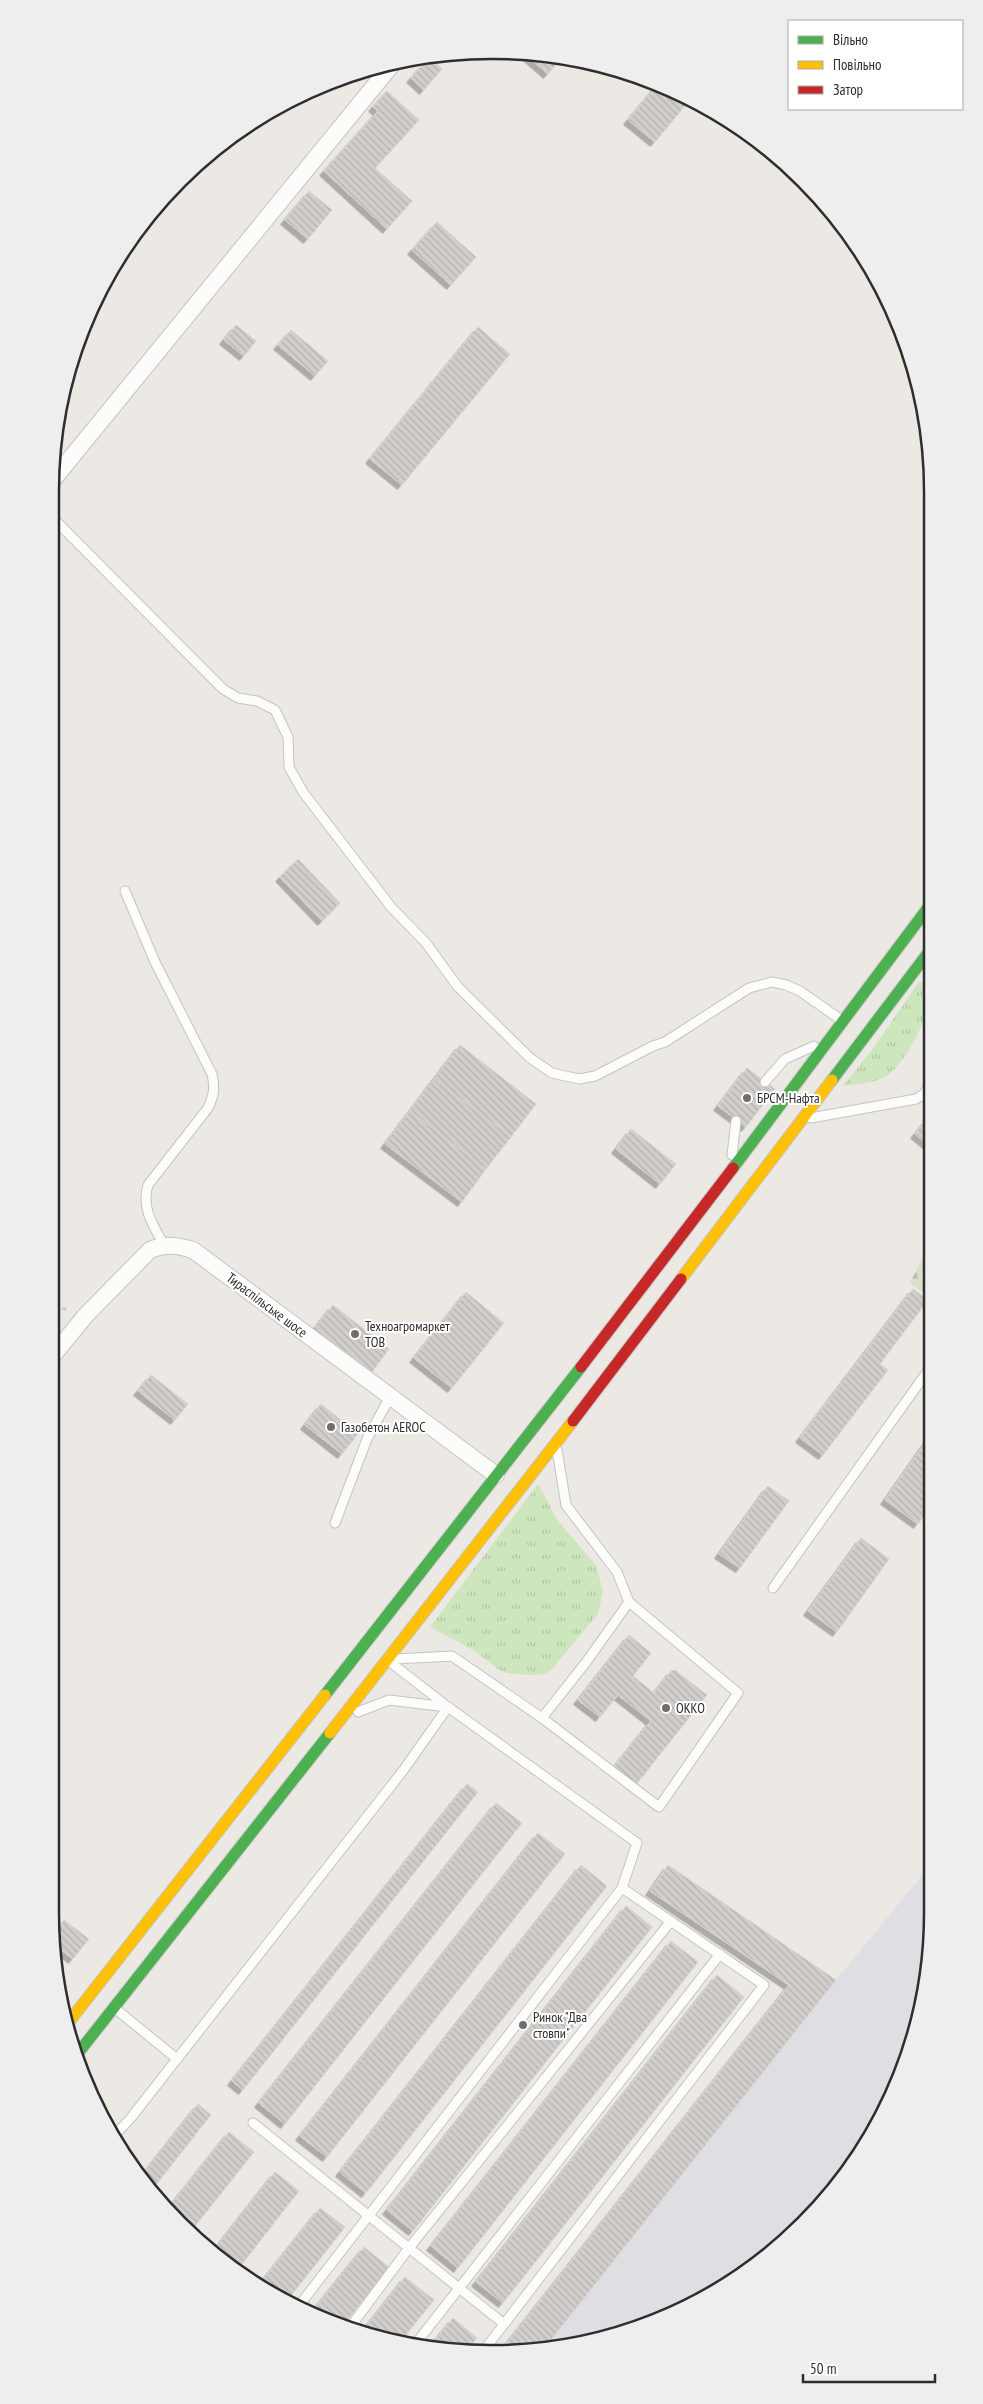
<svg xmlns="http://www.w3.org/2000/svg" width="983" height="2404" font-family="'PT Sans Narrow',sans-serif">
<defs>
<pattern id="grass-tufts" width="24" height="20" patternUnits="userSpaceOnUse" patternTransform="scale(1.25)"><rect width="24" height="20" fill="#cee6be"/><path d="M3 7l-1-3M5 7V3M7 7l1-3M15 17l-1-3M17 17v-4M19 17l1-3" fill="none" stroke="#b1c6a4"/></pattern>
<pattern id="cemetery-stones" width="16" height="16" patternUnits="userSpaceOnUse" patternTransform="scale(1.25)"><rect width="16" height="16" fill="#d8e0cc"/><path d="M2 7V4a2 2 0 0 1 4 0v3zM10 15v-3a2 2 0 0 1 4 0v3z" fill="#bac0b0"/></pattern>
<pattern id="building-back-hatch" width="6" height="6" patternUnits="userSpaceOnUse" patternTransform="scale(1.25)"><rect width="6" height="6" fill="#d1cecb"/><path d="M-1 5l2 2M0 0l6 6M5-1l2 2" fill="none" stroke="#b4b1af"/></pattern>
<filter id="shadow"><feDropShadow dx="-4.5" dy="4.5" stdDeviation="0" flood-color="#0004"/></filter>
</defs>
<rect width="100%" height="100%" fill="#ece8e4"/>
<polygon fill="#dfdee2" points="933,1862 933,1912 910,2054 842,2181 737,2280 661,2320 578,2345 546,2346 836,1980"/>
<g fill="url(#grass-tufts)">
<path d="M923,981c16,24 -16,82 -38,96 -12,6 -28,7 -42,9l32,-40 43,-63z"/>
<polygon points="538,1484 558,1521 596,1565 603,1591 598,1614 551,1670 545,1674 528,1675 507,1673 498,1669 475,1651 430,1627"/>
</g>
<polygon fill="url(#cemetery-stones)" points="931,1241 931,1299 910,1283"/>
<g fill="url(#building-back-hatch)" stroke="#d7d4d0" filter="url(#shadow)">
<polygon points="524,53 549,54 562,57 548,74"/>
<polygon points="429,58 442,69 424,90 411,78"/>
<polygon points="657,85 689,101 655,142 628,120"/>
<polygon points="387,91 419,120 375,168 412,201 387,229 324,171 378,111 373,107"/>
<polygon points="309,191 332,210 308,239 285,220"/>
<polygon points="437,222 476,257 451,285 412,250"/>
<polygon points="236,325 256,341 244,356 224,340"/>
<polygon points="478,327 510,354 402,485 370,459"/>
<polygon points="291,330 328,361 315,376 278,345"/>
<polygon points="298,859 340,903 322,921 280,877"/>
<polygon points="460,1045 536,1104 511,1137 434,1079"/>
<polygon points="747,1068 775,1089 746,1127 718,1106"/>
<polygon points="434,1079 511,1137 486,1169 410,1111"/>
<polygon points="410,1111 486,1169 462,1202 385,1144"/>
<polygon points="927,1119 931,1121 931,1147 915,1134"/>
<polygon points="631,1129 676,1164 660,1184 616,1149"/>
<polygon points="913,1289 928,1300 880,1364 888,1370 823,1455 800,1438"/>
<polygon points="466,1292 504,1323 452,1388 414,1358"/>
<polygon points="333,1305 389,1349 372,1372 315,1328"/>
<polygon points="151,1375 188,1404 175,1420 138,1391"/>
<polygon points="321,1404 358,1434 342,1454 305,1425"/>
<polygon points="932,1433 932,1504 918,1524 885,1500"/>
<polygon points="768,1486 789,1501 740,1568 719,1554"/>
<polygon points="861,1538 889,1559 837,1632 808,1611"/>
<polygon points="629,1635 651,1653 633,1676 654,1693 671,1671 675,1670 707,1695 635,1786 613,1768 651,1721 618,1695 600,1717 578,1700"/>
<polygon points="467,1784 478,1792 243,2090 232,2081"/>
<polygon points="496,1803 522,1823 285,2124 259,2103"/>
<polygon points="538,1833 565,1854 327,2157 300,2136"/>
<polygon points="581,1865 607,1886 366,2193 340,2172"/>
<polygon points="668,1865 836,1980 546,2346 503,2348 789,1985 650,1891"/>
<polygon points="626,1906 652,1927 413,2231 387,2210"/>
<polygon points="64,1920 89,1939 73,1959 56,1946 54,1934"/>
<polygon points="671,1941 698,1962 458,2268 431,2246"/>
<polygon points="717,1975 744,1997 503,2303 476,2282"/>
<polygon points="198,2104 211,2115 151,2191 141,2177"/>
<polygon points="229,2132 254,2152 192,2230 167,2210"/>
<polygon points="275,2172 299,2191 239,2268 215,2249"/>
<polygon points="320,2208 345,2227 286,2302 271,2295 259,2285"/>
<polygon points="364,2247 389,2267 342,2327 311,2313"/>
<polygon points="405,2277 434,2300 400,2342 361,2333"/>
<polygon points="453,2318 477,2338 468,2349 428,2349"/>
</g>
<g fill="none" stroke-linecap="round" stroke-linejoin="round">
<g stroke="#c5c4c5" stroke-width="11">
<g id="lane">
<polyline points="50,515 223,689 238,698 257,701 275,710 288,737 289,767 303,792 391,907 426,943 458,987 530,1058 552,1073 579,1079 595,1076 653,1046 665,1042 749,988 772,982 786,985 800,991 841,1020"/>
<path d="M125,891l30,71 57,112c3,13 2,22 -4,34l-60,77c-7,23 5,40 16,60"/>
<polyline points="765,1082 785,1059 814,1046"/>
<polyline points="811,1118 916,1099 924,1094 931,1083"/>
<polyline points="732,1155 736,1121"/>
<polyline points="335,1523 367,1439 390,1397"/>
<polyline points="773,1588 932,1365"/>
<polyline points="396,1659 452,1656 542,1718 587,1661 629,1602 617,1572 566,1505 557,1450"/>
<polyline points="390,1662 448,1707 637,1843 622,1888 764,1985 485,2349"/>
<polyline points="358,1712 389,1700 447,1707"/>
<polyline points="542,1718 659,1807 738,1693 629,1602"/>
<polyline points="117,2010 177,2059"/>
<polyline points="253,2123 504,2324"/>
<polyline points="112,2138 130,2119 402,1772 448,1707"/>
<polyline points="298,2307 622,1888"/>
<polyline points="348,2330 409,2248 671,1921"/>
<polyline points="414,2346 720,1954"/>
</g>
</g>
<g stroke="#c5c4c5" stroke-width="18">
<g id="street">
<polyline points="52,481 394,62"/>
<path d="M50,1359l36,-44 64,-65c16,-6 27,-5 43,0l303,225"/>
</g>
</g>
<g stroke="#c6c5c4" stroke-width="13">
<g id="fast">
<polyline points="832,1080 931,949"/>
<polyline points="733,1168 930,905"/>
<polyline points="325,1695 581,1367"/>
<polyline points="75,2057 330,1733"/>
</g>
</g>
<g stroke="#c6c5c4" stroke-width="13">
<g id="slow">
<polyline points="681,1279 832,1080"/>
<polyline points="330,1733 573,1421"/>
<polyline points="68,2023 325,1695"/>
</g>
</g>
<g stroke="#c6c5c4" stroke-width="13">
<g id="jam">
<polyline points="581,1367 733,1168"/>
<polyline points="573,1421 681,1279"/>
</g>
</g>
<polyline stroke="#c9c9c8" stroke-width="3" stroke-dasharray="4 2.5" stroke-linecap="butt" points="50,1304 68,1310"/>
<use href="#lane" stroke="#fcfcfb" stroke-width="9"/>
<use href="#street" stroke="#fcfcfb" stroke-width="16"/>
<use href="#fast" stroke="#4caf50" stroke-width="11"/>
<use href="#slow" stroke="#ffc107" stroke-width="11"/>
<use href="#jam" stroke="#c62828" stroke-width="11"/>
</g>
<g fill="#706f6e" stroke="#fff" stroke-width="2">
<circle cx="747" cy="1098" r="5"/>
<circle cx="355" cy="1334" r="5"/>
<circle cx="331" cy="1427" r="5"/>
<circle cx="666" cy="1708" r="5"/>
<circle cx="523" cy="2025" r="5"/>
</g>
<g text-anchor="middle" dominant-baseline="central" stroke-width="4" stroke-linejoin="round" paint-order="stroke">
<g font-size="14" fill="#2e2e2e" stroke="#fff" text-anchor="start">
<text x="757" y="1098">БРСМ-Нафта</text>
<text x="365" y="1326">Техноагромаркет<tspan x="365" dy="16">ТОВ</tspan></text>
<text x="341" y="1427">Газобетон AEROC</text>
<text x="676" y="1708">ОККО</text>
<text x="533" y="2017">Ринок "Два<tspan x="533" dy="16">стовпи"</tspan></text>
</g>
<g font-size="14" fill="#2e2e2e" stroke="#fff">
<text transform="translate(267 1305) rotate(37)">Тираспільське шосе</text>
</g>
</g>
<path d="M0 0H983V2404H0ZM491 59H492A432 432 0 0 1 924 491V1913A432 432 0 0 1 492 2345H491A432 432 0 0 1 59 1913V491A432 432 0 0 1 491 59Z" fill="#eee" fill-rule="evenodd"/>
<path fill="none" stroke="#2e2e2e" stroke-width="2.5" d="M491 59H492A432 432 0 0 1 924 491V1913A432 432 0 0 1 492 2345H491A432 432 0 0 1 59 1913V491A432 432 0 0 1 491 59Z"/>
<rect x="788" y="20" width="175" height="90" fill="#ffffff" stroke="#ababab"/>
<rect x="798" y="36" width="25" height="8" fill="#4caf50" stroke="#ababab"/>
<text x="833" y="45" font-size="15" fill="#2e2e2e">Вільно</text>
<rect x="798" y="61" width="25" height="8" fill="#ffc107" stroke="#ababab"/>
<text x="833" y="70" font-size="15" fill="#2e2e2e">Повільно</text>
<rect x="798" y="86" width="25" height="8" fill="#c62828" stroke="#ababab"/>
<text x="833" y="95" font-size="15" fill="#2e2e2e">Затор</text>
<path d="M803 2374v8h132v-8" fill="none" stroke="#2e2e2e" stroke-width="2.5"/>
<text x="810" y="2374" font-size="15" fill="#2e2e2e" stroke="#ffffff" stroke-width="4" paint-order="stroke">50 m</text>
</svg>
